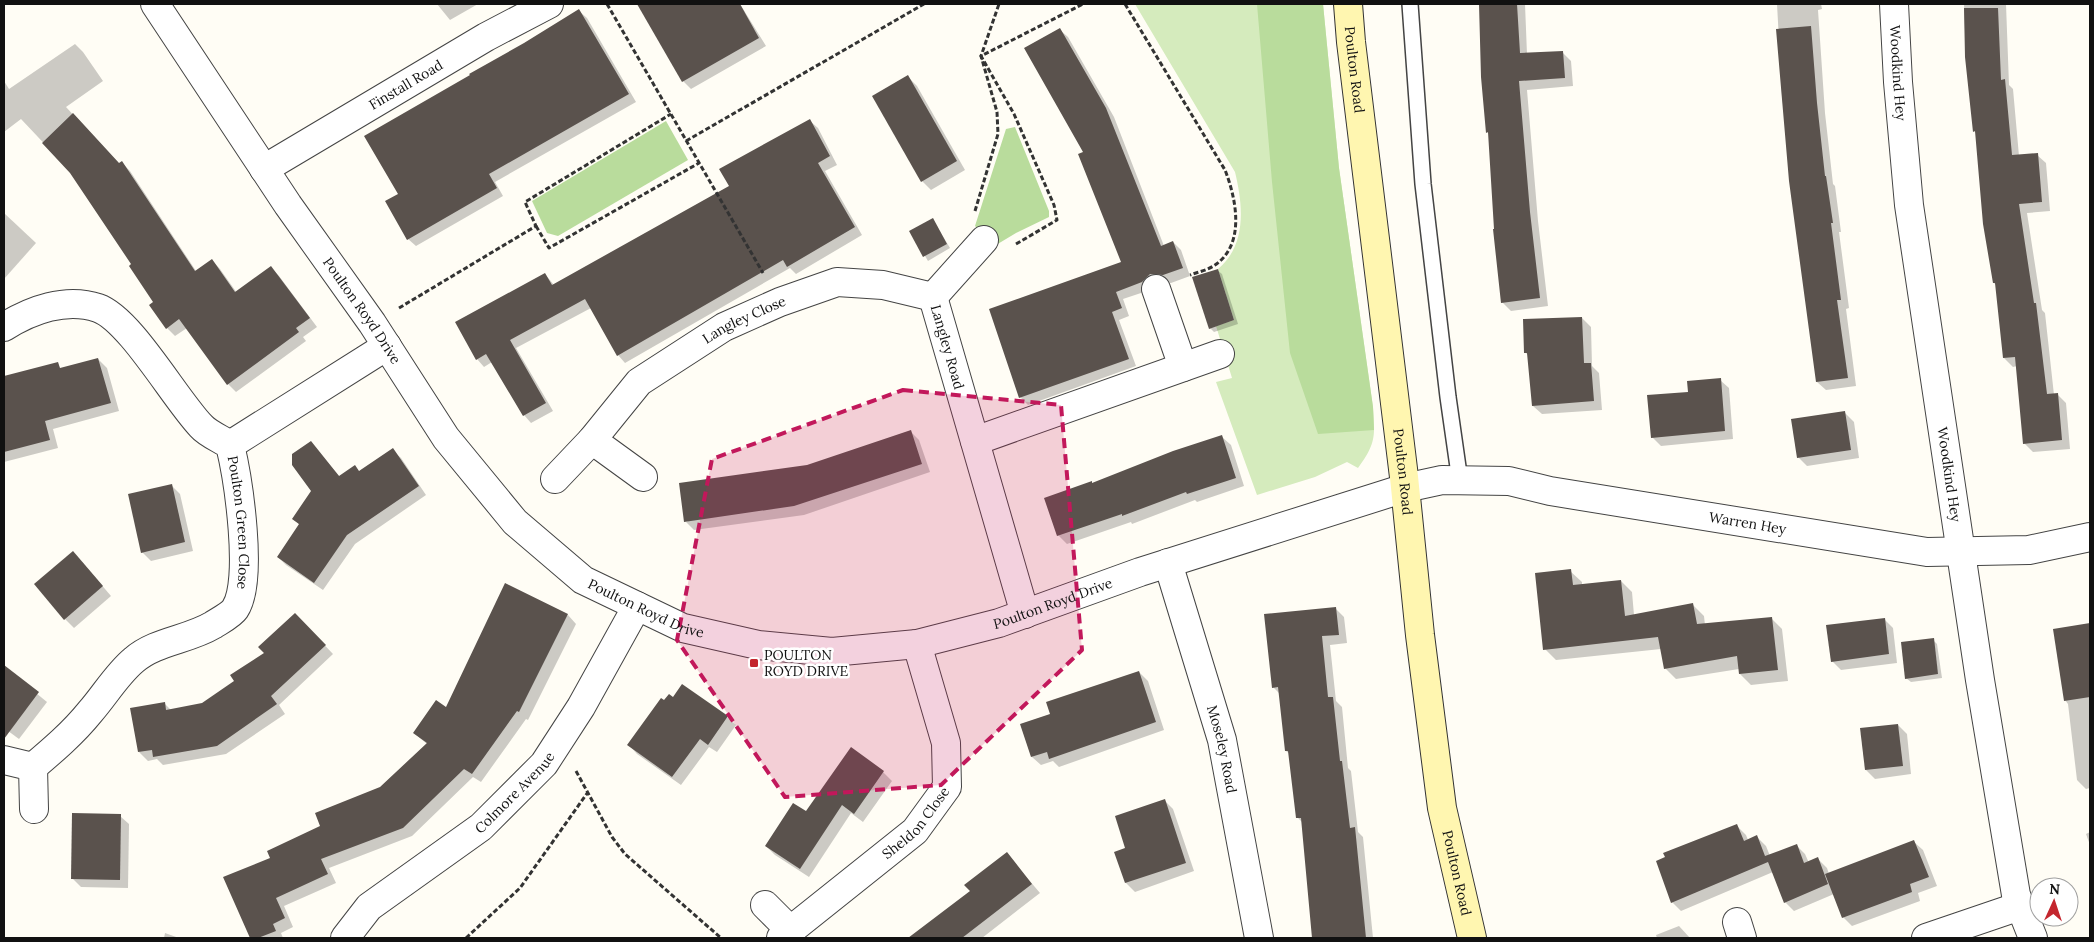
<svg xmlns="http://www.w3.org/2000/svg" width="2094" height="942" font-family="Lora,serif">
<rect width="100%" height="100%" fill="#fffdf5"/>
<path fill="#d5ebbd" d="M1135,4h188l16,164 34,239c2,30 3,36 -15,61l-11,-6 -32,15 -58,18 -41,-113 16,-4 -16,-52 18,-6 -16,-51c29,-24 25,-64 17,-97z"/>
<g fill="#b9dc9c">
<polygon points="1257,4 1323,4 1339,168 1373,407 1374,430 1318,434 1290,353 1272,182"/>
<polygon points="666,121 688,160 558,236 547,233 532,201"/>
<polygon points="1015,127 1049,211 1049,217 1016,233 996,245 975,226 1006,129"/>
</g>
<g fill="#0003">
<polygon points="437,4 478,4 450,20"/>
<polygon points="638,4 713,4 717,11 730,4 740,4 766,46 691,89 683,81"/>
<polygon points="1480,4 1525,4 1527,54 1562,52 1571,61 1573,86 1527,90 1538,221 1548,306 1511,311 1502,302 1489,134 1487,132 1483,77"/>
<polygon points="1777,4 1821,4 1822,9 1818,10 1825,113 1833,184 1835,186 1841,232 1839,232 1849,308 1846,309 1856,386 1826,390 1817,382 1782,96"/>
<polygon points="1964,4 2006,4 2009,85 2013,89 2019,156 2037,155 2046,163 2050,211 2027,213 2042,310 2045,313 2054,395 2057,394 2066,403 2070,449 2033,452 2024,443 2017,366 2013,367 2004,358 1996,285 1994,283 1976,133 1974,131 1966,57"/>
<polygon points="579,11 587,18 636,102 495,182 503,196 416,246 408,239"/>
<polygon points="1060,30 1068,37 1114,117 1164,246 1173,242 1181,250 1190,276 1171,283 1159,282 1150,290 1123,299 1129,316 1119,320 1136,366 1028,405 1020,397 1122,263 1085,152"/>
<polygon points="75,44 83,52 103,81 66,107 119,164 122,163 130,171 196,271 212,260 220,269 237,293 271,268 279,276 317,327 303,337 306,341 236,392 228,384 187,328 175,336 167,328 155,303 133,264 71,172 21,119 4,132 4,81 9,89"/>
<polygon points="908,77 917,86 965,170 931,190 922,181"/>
<polygon points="810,121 818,128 837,165 825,171 862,235 796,274 790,268 625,363 618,355 591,308 516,348 553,411 531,423 524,415 492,362 484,367 477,359 545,274 554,285 730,186"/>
<polygon points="4,213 36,243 4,279"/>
<polygon points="933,220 950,248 928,261 911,232"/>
<polygon points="1217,270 1222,274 1238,324 1214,332 1210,328"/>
<polygon points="1582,318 1591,327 1592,366 1599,373 1602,410 1542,414 1533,406 1529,356 1525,352"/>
<polygon points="98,359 107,368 119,411 53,429 58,448 4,462 4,400 46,389"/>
<polygon points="1720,380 1729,388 1733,439 1661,446 1652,437"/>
<polygon points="1845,413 1854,422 1859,458 1807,466 1798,457"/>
<polygon points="910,431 919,440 930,472 804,515 694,530 686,522"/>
<polygon points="1222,437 1231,445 1244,486 1197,502 1195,500 1132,524 1131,522 1067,544 1058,535"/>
<polygon points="311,443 340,477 360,472 392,450 401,458 426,495 355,544 323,590 286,565 278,557 300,525 293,519 313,491"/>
<polygon points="171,485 180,494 193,551 151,561 142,552"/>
<polygon points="82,562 111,596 74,628 65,619"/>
<polygon points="1570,571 1582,582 1582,585 1621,581 1632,592 1634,615 1693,605 1704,616 1705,625 1771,618 1782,629 1788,681 1751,685 1740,674 1739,669 1676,679 1665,668 1661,649 1556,660 1545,649"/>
<polygon points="1335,608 1344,617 1347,643 1330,645 1336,701 1342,707 1348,768 1351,771 1358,832 1363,837 1373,938 1313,938 1303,823 1298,818 1290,754 1286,751 1280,694 1273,687"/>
<polygon points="295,614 333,654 279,705 285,714 226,754 163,765 157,759 148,761 139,752 164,703 171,710 202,704 236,681 266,653"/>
<polygon points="568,615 576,624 528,720 526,719 481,782 473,777 412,836 329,868 336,883 284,906 293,927 281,933 283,938 253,938 251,936 271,858 380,788 427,744 414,733"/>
<polygon points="1884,619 1893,628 1897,663 1841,670 1832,661"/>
<polygon points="2090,624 2090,788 2086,789 2077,780 2068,704 2065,700 2055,630"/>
<polygon points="1933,640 1937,644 1942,678 1911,682 1906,678"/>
<polygon points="4,667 47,702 19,739 4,728"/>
<polygon points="1139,672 1148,681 1164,730 1059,767 1053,761 1041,765 1032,757 1052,715"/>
<polygon points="673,699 727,717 736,725 717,752 709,747 681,785 637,754 629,745 664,702"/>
<polygon points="1898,725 1907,734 1911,774 1875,779 1866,770 1861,730"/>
<polygon points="883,772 892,781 863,822 851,813 809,877 775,855 766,846 806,813"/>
<polygon points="1165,801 1173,809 1194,871 1135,892 1126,883 1127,848"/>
<polygon points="120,816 129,824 128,888 81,887 72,878"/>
<polygon points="1737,826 1746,835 1748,840 1757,837 1766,846 1770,856 1796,845 1805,854 1809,863 1818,859 1827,868 1829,874 1914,842 1923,850 1937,886 1918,893 1920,901 1852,926 1843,917 1834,894 1794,911 1785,902 1773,872 1681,911 1672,902"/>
<polygon points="2090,832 2090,845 2086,834"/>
<polygon points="1007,854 1040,893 982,938 909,938 971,892"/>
<polygon points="1679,926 1690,938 1657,938 1656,935"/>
<polygon points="165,933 179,938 164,938"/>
</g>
<g fill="#5a524d">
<polygon points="637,4 740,4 759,38 682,82"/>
<polygon points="1479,4 1517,4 1520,53 1563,51 1565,78 1519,81 1530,212 1540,298 1501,303 1493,229 1494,229 1488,132 1486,133 1481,77"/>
<polygon points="1964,8 1998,8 2001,80 2005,79 2012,155 2038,153 2042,202 2019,204 2034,303 2036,303 2047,394 2058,393 2062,440 2023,444 2015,357 2003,358 1995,283 1993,283 1983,224 1975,131 1973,132 1965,57"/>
<polygon points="579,9 629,94 489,174 497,188 407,240 385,201 398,194 364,136 470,75 469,74 524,43"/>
<polygon points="1811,26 1817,103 1825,176 1826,176 1833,223 1831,223 1841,300 1837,300 1848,378 1816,382 1789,181 1776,29"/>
<polygon points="1060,28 1106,108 1161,246 1173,241 1183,268 1163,275 1150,274 1142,282 1116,292 1122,308 1112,312 1129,359 1019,398 989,309 1121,262 1078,154 1083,152 1024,48"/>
<polygon points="908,75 957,161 921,182 872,96"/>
<polygon points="73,113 119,163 122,161 195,271 212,259 235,292 271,266 310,318 296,328 299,332 227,385 179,319 166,329 149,305 153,302 129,266 131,264 70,173 42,143"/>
<polygon points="810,119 830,156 818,163 855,227 787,267 783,260 617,356 585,299 510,340 546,403 523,416 486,354 476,360 455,322 545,273 552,285 729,186 719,169"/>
<polygon points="933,218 947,244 923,257 909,231"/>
<polygon points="1218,269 1234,320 1209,329 1192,277"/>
<polygon points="1582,317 1584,363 1591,363 1594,401 1532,406 1527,353 1524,353 1523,319"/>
<polygon points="98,358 111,403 45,421 50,440 4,452 4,376 58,362 60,368"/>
<polygon points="1721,378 1725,431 1651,438 1647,395 1688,392 1687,381"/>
<polygon points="1845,411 1851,450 1797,458 1791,419"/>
<polygon points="911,430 922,464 794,506 684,522 679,483 807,465"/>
<polygon points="1222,435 1236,478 1187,494 1186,492 1122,516 1122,514 1057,536 1044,498 1092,481 1092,483 1173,451"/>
<polygon points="311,441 339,476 355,465 359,471 393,448 419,486 347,535 314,583 277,557 299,524 292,519 311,491 292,465 292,454"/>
<polygon points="172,484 185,542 141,553 128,494"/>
<polygon points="73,551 103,586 64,620 34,584"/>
<polygon points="1571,569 1573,585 1621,580 1625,616 1693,603 1697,624 1772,617 1778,670 1739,674 1737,656 1664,669 1658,637 1543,650 1535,573"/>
<polygon points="505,583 568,614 519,712 517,711 472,774 464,769 403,828 321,859 328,874 276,898 285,918 273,924 276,931 258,938 250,938 223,877 270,858 267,851 320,826 315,813 380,787 427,743 413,733 436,700 446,707"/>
<polygon points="1336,607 1339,635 1322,636 1328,697 1333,697 1340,761 1342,761 1350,828 1355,827 1366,938 1312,938 1301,818 1296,818 1288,751 1285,751 1278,687 1272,688 1264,614"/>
<polygon points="295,613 326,645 271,696 277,704 217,746 153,757 152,750 138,752 130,708 165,702 166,710 202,703 234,681 230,675 264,653 258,647"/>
<polygon points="1885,618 1889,654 1831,662 1826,625"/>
<polygon points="2090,623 2090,697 2064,701 2053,629"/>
<polygon points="1934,638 1938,674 1905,679 1901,642"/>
<polygon points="4,665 39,692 4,739"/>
<polygon points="1139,671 1156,722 1049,759 1047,752 1031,757 1020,724 1050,714 1046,702"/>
<polygon points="682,684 728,716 708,745 700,739 672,777 627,745 661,698 664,700 669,694 673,697"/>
<polygon points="1898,724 1903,766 1865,770 1860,728"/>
<polygon points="851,747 884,771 854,814 842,805 800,869 765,846 793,803 806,811"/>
<polygon points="1165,799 1186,863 1125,883 1114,852 1125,848 1115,816"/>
<polygon points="72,813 121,814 120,880 71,879"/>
<polygon points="1737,824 1744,841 1757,835 1765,856 1797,844 1804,863 1818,857 1828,884 1784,903 1768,862 1671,903 1656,861 1665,857 1663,853"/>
<polygon points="1914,840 1929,877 1910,884 1912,892 1842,918 1825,874"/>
<polygon points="1007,852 1032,884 962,938 908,938 970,891 964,885"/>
</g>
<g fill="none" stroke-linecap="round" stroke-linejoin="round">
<g stroke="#444" stroke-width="18">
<polyline id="lane" points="1410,4 1423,184 1448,397 1460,481"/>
</g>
<g stroke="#444" stroke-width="30">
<g id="street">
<path id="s1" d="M155,4l133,201 84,118 74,115 69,84 68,58 100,48 75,17 74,7 85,-8 82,-21 141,-51 265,-84 37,-8 67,1 41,10 377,61 102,-2 61,-13"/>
<path id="s2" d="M1894,4l4,78 11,123 71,475 36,215 17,43"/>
<path id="s3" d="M264,169l222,-132 63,-33"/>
<polyline points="1156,289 1183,367"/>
<path id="s4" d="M933,297l92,317"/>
<polyline points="933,297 984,240"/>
<path id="s5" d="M4,327c27,-17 62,-30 94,-19 32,11 77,91 103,118 7,8 20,13 29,19 8,33 24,136 5,164 -4,6 -16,12 -22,16 -25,15 -57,16 -79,35 -17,14 -29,35 -44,52 -17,21 -37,38 -57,55"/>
<polyline points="592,440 643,477"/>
<polyline points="975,441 1220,354"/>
<polyline points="230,445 387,346"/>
<path id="s6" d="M555,479l37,-39 47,-58 85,-55 56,-25 57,-20 46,3 50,12"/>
<path id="s7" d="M1168,563l54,177 37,198"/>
<polyline points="4,760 33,767 34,809"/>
<polyline points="765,905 791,931"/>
<polyline points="1737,922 1742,938"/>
<path id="s8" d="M345,938l24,-31 112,-80 63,-63 37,-57 56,-101"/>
<path id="s9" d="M781,938l134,-107 32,-44 -1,-44 -29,-99"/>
<polyline points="1926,938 2020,906"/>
</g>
</g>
<g stroke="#333" stroke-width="30">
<g id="secondary">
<path id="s10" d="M1348,4l3,38 53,435 16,158 22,173 30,130"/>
</g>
</g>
<g stroke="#333" stroke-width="3" stroke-dasharray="5 2.5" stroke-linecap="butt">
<polyline points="607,4 763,273"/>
<path d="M1125,4l100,166c11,28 21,74 -10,95 -7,5 -17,7 -25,10"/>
<polyline points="686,141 924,4"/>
<polyline points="975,211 998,134 997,112 981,56 999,4"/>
<polyline points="536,226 549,248 699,163"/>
<polyline points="1016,244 1057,220 1054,205 1014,114 981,56 1083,4"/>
<polyline points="399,308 536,226 525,202 671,114"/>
<polyline points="576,771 612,837 625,854 721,938"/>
<polyline points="466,938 520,888 588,792"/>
</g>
<use href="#lane" stroke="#fff" stroke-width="15"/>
<use href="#street" stroke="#fff" stroke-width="28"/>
<use href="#secondary" stroke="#fff6b0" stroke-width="28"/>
</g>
<path fill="#c2185b" fill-opacity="0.2" stroke="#c2185b" stroke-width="4" stroke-dasharray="10 6" stroke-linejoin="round" d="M903,390l158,15 21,245 -141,135 -156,12 -108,-157 35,-181z"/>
<rect fill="#c4262e" stroke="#fff" stroke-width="2" x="749" y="658" width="10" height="10" rx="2.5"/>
<g text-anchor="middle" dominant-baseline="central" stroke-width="5" stroke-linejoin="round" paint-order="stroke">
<g font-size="14" fill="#111" stroke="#fff">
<text stroke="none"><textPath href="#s10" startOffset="66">Poulton Road</textPath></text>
<text stroke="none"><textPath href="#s2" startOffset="69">Woodkind Hey</textPath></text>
<text stroke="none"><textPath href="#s3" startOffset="165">Finstall Road</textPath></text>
<text stroke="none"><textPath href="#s1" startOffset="370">Poulton Royd Drive</textPath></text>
<text stroke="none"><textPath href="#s6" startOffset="251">Langley Close</textPath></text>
<text stroke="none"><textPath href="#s4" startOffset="52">Langley Road</textPath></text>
<text stroke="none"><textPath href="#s10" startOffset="471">Poulton Road</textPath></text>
<text stroke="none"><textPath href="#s2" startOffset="474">Woodkind Hey</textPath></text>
<text stroke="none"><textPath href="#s1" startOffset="1928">Warren Hey</textPath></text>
<text stroke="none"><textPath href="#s5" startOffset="370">Poulton Green Close</textPath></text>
<text stroke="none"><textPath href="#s1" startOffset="1210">Poulton Royd Drive</textPath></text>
<text stroke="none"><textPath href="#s1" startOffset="790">Poulton Royd Drive</textPath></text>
<text stroke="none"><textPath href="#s7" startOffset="194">Moseley Road</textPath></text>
<text stroke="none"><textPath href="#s8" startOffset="225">Colmore Avenue</textPath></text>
<text stroke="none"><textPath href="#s9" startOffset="178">Sheldon Close</textPath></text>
<text stroke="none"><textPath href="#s10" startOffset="876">Poulton Road</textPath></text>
</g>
<g font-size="14" fill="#111" stroke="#fff" text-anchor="start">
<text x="764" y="655">POULTON<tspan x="764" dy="16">ROYD DRIVE</tspan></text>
</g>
</g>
<rect width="2094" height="942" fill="none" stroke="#111111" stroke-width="10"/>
<g transform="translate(2054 902) rotate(3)"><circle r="24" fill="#ffffff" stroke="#a0a0a0"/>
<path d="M0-4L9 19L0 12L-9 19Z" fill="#c4262e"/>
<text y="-8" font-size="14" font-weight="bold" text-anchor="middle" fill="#111111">N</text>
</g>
</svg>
